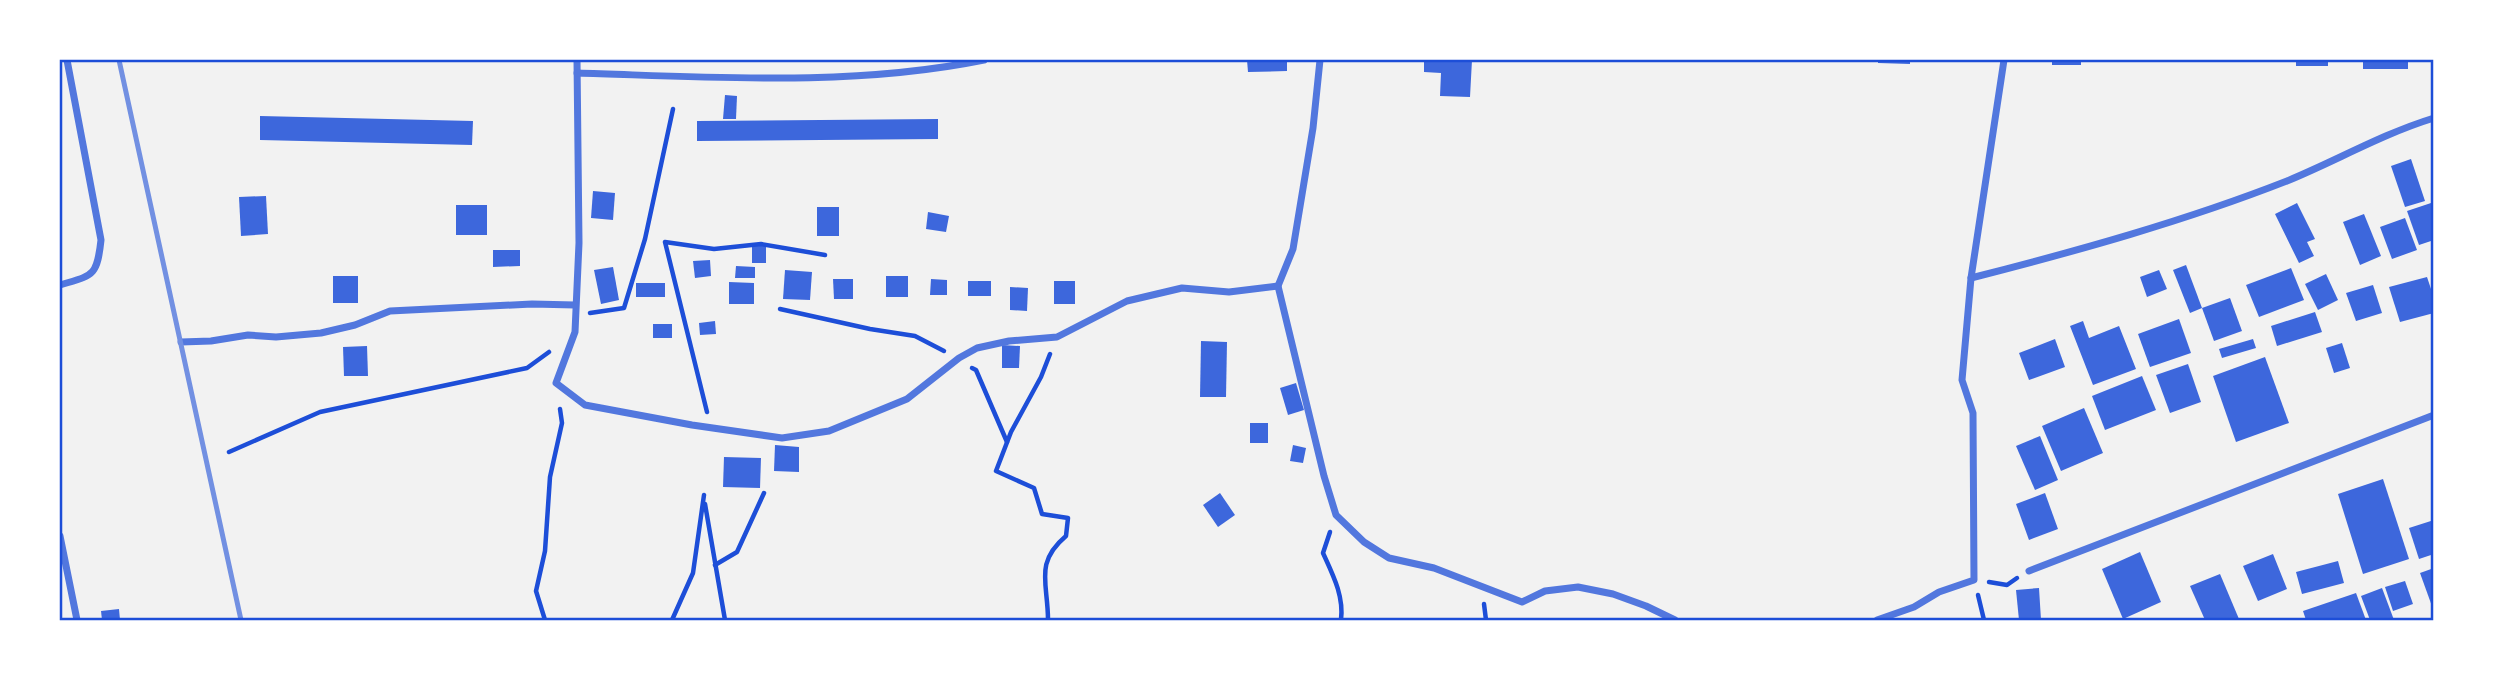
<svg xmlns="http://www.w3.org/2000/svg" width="2493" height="680" font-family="Commissioner,sans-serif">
<rect width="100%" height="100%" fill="#f2f2f2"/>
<g fill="#3d67dc">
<polygon points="1247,60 1287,60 1287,71 1248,72"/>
<polygon points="1424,60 1472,60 1470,97 1440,96 1441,73 1424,72"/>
<polygon points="1878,60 1910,60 1910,64 1878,63"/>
<rect x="2052" y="60" width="29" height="5"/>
<rect x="2296" y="60" width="32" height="6"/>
<rect x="2363" y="60" width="45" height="9"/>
<polygon points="725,95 737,96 736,119 723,119"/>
<polygon points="260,116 473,121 472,145 260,140"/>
<polygon points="938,119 938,139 697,141 697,121"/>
<polygon points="2411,159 2425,201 2405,207 2391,166"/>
<polygon points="593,191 615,193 613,220 591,218"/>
<polygon points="266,196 268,234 241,236 239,197"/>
<polygon points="2434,202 2434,240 2419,245 2407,211"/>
<polygon points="2297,203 2315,239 2307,242 2314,256 2299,263 2275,214"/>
<rect x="456" y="205" width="31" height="30"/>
<rect x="817" y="207" width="22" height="29"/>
<polygon points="928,212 949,216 946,232 926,229"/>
<polygon points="2364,214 2381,256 2360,265 2343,222"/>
<polygon points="2405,218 2417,250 2392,259 2380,227"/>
<rect x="752" y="246" width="14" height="17"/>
<polygon points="493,250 520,250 520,266 493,267"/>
<polygon points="710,260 711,276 695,278 693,261"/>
<polygon points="2186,265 2202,308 2190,313 2173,270"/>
<polygon points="736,266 755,267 755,278 735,278"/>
<polygon points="613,267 619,300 601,304 594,270"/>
<polygon points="2291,268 2304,300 2259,317 2246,285"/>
<polygon points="785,270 812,272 810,300 783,299"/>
<polygon points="2159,270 2167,289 2147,297 2140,277"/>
<polygon points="2326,274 2338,300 2318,310 2305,284"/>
<rect x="333" y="276" width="25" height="27"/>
<rect x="886" y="276" width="22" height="21"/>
<polygon points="2427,277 2434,298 2434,313 2400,322 2389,287"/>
<polygon points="833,279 853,279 853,299 834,299"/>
<polygon points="931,279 947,280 947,295 930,295"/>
<rect x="968" y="281" width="23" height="15"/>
<rect x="1054" y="281" width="21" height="23"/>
<polygon points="729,282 754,283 754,304 729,304"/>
<rect x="636" y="283" width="29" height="14"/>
<polygon points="2373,285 2382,313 2356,321 2346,293"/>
<polygon points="1010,287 1028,288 1027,311 1010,310"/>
<polygon points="2230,298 2242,331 2214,341 2202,308"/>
<polygon points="2315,312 2322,332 2277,346 2271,326"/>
<polygon points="2179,319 2191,353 2150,367 2138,334"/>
<polygon points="715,321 716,334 700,335 699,323"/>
<polygon points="2083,321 2089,338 2119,326 2136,369 2093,385 2070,326"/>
<rect x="653" y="324" width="19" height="14"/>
<polygon points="2055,339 2065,367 2029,380 2019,353"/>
<polygon points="2253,339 2256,348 2222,358 2219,349"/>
<polygon points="1201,341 1227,342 1226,397 1200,397"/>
<polygon points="2342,343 2350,368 2334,373 2326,348"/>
<polygon points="1002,345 1020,346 1019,368 1002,368"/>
<polygon points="367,346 368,376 344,376 343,347"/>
<polygon points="2265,357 2289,423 2236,442 2213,376"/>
<polygon points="2188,364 2201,402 2170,413 2156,375"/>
<polygon points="2142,376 2156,410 2105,430 2092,396"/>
<polygon points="1296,383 1304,410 1288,415 1280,388"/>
<polygon points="2084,408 2103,453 2061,471 2042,426"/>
<rect x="1250" y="423" width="18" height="20"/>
<polygon points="2040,436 2058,480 2035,490 2016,446"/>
<polygon points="775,445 799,447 799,472 774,471"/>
<polygon points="1293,445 1306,448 1303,463 1290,461"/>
<polygon points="724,457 761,458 760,488 723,487"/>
<polygon points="2383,479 2409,559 2363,574 2338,494"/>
<polygon points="1220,493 1235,515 1218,527 1203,505"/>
<polygon points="2045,493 2058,529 2029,540 2016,504"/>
<polygon points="2434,520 2434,554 2419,559 2409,528"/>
<polygon points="2140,552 2161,602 2123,619 2102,569"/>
<polygon points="2273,554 2287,589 2258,601 2243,566"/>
<polygon points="2338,561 2344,583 2302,594 2296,572"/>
<polygon points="2434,568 2434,609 2433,609 2420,573"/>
<polygon points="2220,574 2239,619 2205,620 2190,586"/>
<polygon points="2405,581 2413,604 2393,611 2385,587"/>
<polygon points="2039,588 2041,620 2019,620 2016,590"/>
<polygon points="2382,588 2394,620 2370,620 2361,596"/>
<polygon points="2356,593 2366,620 2306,620 2303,611"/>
<polygon points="119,609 120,620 102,620 101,611"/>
</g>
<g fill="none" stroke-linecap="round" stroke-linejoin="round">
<g stroke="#1d4ed8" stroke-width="4.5">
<polyline points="780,309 870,329 915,336 944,351"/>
<polyline points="590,313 624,308 645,239 673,109"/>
<polyline points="972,368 976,370 1007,442"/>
<polyline points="707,412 665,242 714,249 761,244 825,255"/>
<polyline points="229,452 320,412 527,368 549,352"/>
<polyline points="705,504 725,620"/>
<path d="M1330,532l-7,21c10,22 21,43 18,67"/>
<polyline points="715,565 737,552 764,493"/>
<polyline points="1989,582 2007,585 2017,578"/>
<polyline points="1978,595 1984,620"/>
<polyline points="1484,604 1486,620"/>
<polyline points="545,620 536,591 545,551 550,477 562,423 560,409"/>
<polyline points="672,620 693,573 704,495"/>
<path d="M1048,620c0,-37 -14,-57 18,-84l2,-18 -26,-4 -8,-26 -38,-17 15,-39 30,-55 9,-23"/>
</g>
<g stroke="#5277de" stroke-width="7">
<polyline points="577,60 579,243 575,332 556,383 585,405 692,425 782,438 829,431 907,399 959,358 977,348 1009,341 1057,337 1127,301 1182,288 1229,292 1278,286"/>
<polyline points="1320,60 1313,128 1293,249 1278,286 1324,476 1336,515 1364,542 1389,558 1434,568 1522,602 1545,591 1578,587 1613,594 1646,606 1675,620"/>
<path d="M577,73c135,4 274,14 407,-13"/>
<path d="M1971,278c106,-27 214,-57 316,-97 49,-20 95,-47 147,-63"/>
<path d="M60,285c33,-10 37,-8 41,-45l-34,-180"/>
<polyline points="181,342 211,341 248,335 276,337 321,333 355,325 390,311 532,304 575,305"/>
<polyline points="60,536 77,620"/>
<polyline points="2029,571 2434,415"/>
<polyline points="1877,620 1914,607 1939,592 1974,580 1973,413 1962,380 1971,278 2004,60"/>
</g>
<polyline stroke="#7290e2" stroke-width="5" points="119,60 241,620"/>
</g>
<rect width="2493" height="680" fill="none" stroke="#ffffff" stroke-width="122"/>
<rect x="61" y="61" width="2371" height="558" fill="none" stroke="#1d4ed8" stroke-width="2.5"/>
</svg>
